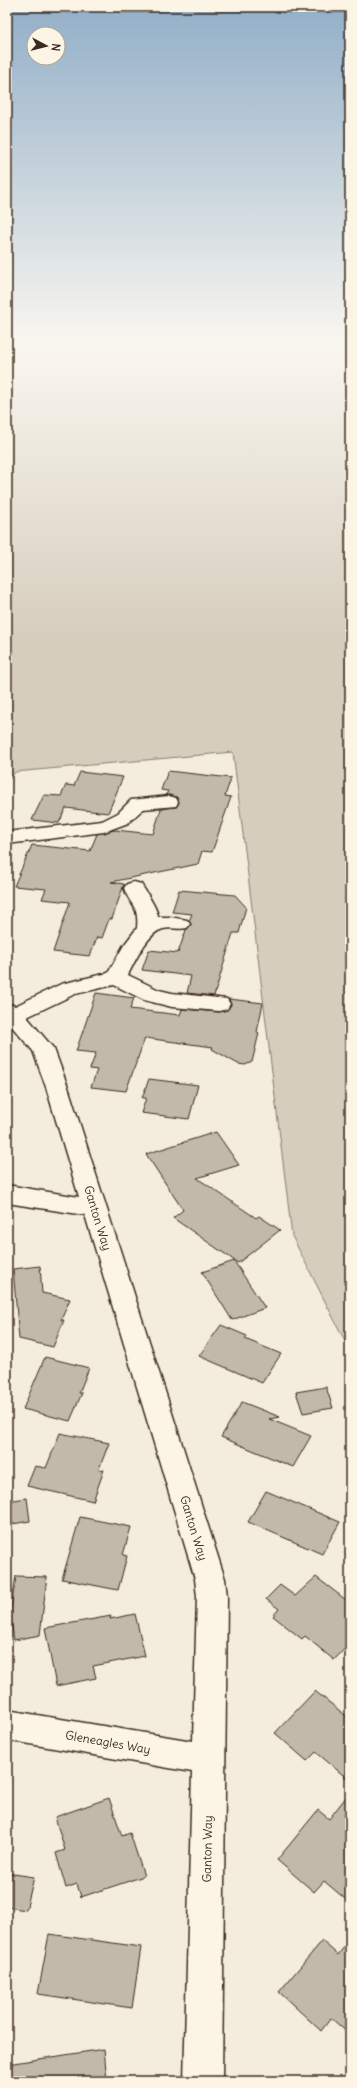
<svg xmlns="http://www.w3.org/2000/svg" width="357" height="2088" font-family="Delius,sans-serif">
<rect width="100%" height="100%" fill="#f4eddd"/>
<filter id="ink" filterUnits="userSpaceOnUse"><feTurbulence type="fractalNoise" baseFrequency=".025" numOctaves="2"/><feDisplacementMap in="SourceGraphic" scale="8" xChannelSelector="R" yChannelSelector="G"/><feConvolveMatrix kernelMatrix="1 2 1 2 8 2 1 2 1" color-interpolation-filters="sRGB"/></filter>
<g filter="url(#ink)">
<polygon fill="#d6cdbd" stroke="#887c6e" points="7,347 350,347 350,1351 292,1236 233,752 15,772 7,782"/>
<g fill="#c3b9aa" stroke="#3b2a1e">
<polygon points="168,771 231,778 225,796 231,797 212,852 202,851 198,864 111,882 124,884 112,919 109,919 102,938 97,937 90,956 53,952 70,902 42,899 46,889 14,886 32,845 90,851 97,834 115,830 153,834 161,809 176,807 179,803 176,797 166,795 168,791 161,790"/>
<polygon points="80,772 123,777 108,813 66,808 59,823 32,820 44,795 61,796 66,785 74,786"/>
<polygon points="179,890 235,895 246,907 239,933 233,933 214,996 187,993 191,976 142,970 149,950 178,953 186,930 191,925 189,921 192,914 172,912"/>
<polygon points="96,993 134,998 130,1009 180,1015 182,1009 219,1012 227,1010 231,1005 229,999 263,1003 257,1032 259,1033 252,1062 245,1065 238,1064 212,1049 213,1047 145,1038 126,1091 91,1087 97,1070 90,1069 96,1053 76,1051"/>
<polygon points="149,1079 198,1085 189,1119 141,1113 146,1098 142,1098"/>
<polygon points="216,1132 239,1165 197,1178 256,1218 259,1216 280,1230 238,1263 173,1218 183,1210 146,1154"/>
<polygon points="234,1261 265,1308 232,1320 202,1272"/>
<polygon points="40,1266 42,1293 70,1299 61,1320 64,1320 53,1347 19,1339 13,1269"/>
<polygon points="221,1325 247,1336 245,1339 281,1354 262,1383 199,1356"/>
<polygon points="45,1357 89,1368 79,1393 82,1393 70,1421 23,1409"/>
<polygon points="326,1387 333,1408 303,1413 296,1392"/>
<polygon points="242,1402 280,1417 269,1419 311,1436 293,1467 221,1437"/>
<polygon points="60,1433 109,1443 99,1469 104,1470 93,1501 27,1486 35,1466 46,1468"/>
<polygon points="266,1491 340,1522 322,1554 248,1522"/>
<polygon points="27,1498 30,1521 7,1525 7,1501"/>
<polygon points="80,1517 131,1527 123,1555 127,1556 118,1590 62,1579"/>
<polygon points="16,1576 47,1577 40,1635 14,1640 10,1614"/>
<polygon points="316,1577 350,1603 350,1643 334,1660 305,1636 302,1639 273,1616 279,1609 266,1599 280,1585 295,1596"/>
<polygon points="135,1614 145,1656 93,1666 96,1678 56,1686 45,1628 111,1616 110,1619"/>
<polygon points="315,1691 350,1719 350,1781 316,1752 307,1761 275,1733"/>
<polygon points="350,1792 350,1903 324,1881 314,1892 277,1860 318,1810 329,1819"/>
<polygon points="109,1798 122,1836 130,1833 144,1876 81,1897 77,1884 66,1888 56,1853 65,1850 55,1817"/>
<polygon points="7,1873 34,1877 26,1910 7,1907"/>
<polygon points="49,1934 141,1947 132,2008 38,1994"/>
<polygon points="350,1939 350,2035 331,2018 321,2031 279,1992 322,1941 338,1955"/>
<polygon points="104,2049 107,2081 7,2081 7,2064"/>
</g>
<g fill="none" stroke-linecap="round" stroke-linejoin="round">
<g stroke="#3b2a1e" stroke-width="3">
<g id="minor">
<polygon points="169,796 176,798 178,802 176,806 143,809 128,823 104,832 7,844 7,832 102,821 118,813 131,800"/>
<path d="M134,882l7,2c4,6 17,26 17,33h12l17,3 3,4 -3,4c-8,2 -16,-1 -24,1 -15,3 -29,34 -35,46l31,15 13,3 55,6 3,5 -3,5 -8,2 -47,-4 -28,-7 -30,-15 -39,9 -48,23 27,32 14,38 157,492 2,18 -5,484h-38l8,-309 -185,-32v-30l186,31 4,-144 -2,-18 -110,-364 -78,-12v-18l72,12 -33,-110 -13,-36 -26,-30v-18l8,3 46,-22 47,-11 16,-28 13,-17c2,-24 -6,-20 -13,-40l3,-4z"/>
</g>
</g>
<use href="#minor" fill="#fcf5e5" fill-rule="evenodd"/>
</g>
</g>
<linearGradient id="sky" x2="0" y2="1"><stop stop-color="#91aec7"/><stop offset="0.54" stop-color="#faf7f0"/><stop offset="1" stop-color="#faf7f0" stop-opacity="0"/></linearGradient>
<rect width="357" height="639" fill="url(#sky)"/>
<g text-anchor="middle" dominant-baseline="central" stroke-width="3" stroke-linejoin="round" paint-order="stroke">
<g font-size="12" fill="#3b2a1e" stroke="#fcf5e5">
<text transform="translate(98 1218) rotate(73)">Ganton Way</text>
<text transform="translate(194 1528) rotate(73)">Ganton Way</text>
<text transform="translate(108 1742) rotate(10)">Gleneagles Way</text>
<text transform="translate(207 1849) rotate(-89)">Ganton Way</text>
</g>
</g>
<rect width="357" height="2088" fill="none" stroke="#fcf5e5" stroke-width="24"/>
<rect x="12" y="12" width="333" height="2064" fill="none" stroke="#3b2a1e" stroke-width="1.5" filter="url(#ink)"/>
<g transform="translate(46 46) rotate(97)"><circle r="19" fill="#fcf5e5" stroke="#afa495"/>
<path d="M0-3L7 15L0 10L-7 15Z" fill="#3b2a1e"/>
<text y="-6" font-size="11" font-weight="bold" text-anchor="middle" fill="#3b2a1e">N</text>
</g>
</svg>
